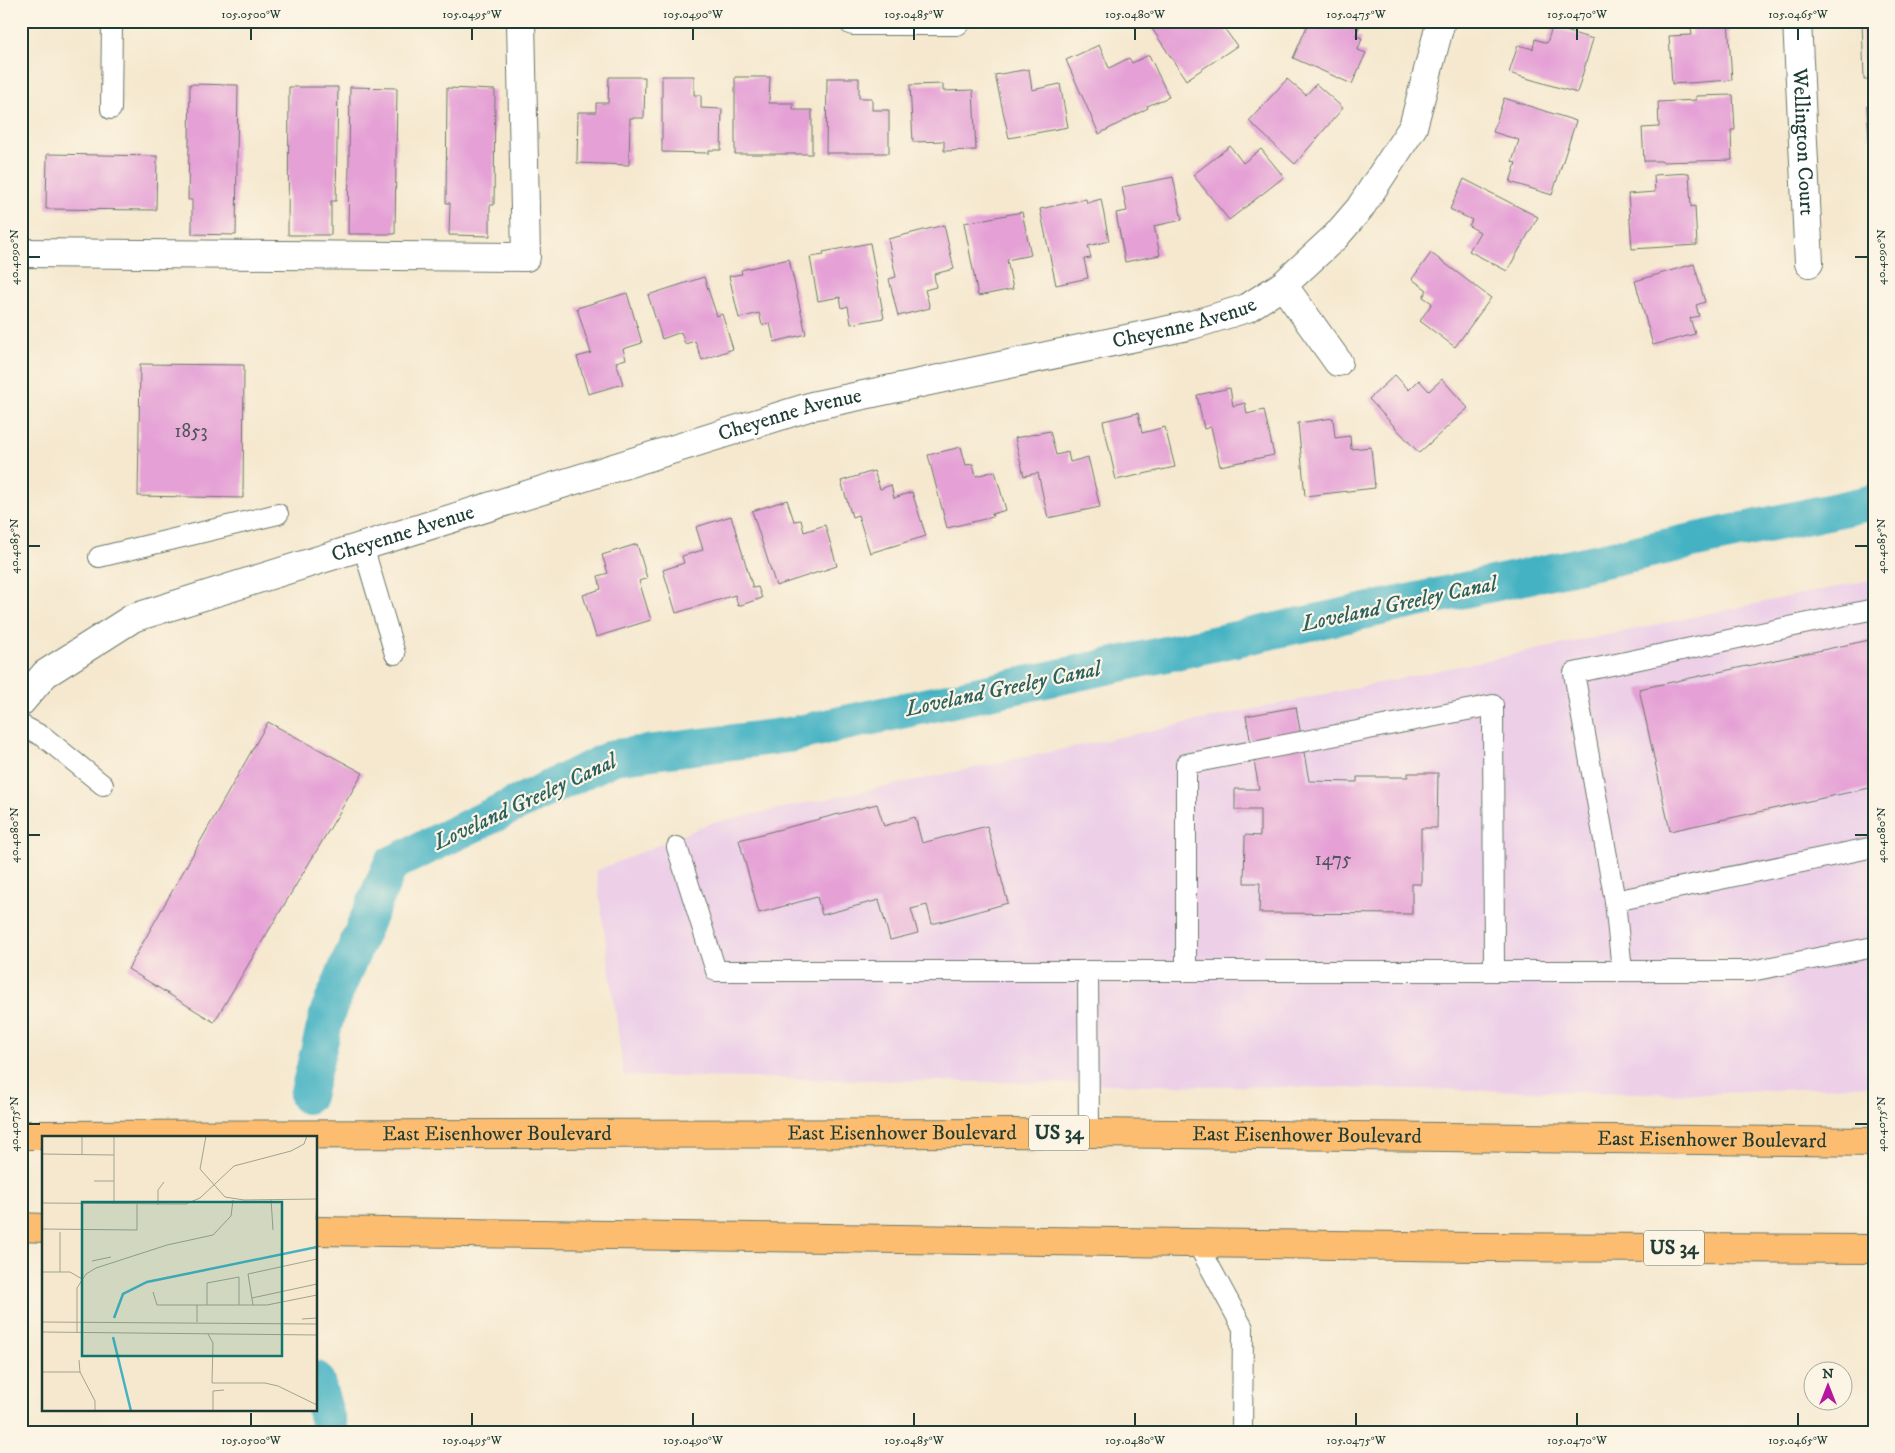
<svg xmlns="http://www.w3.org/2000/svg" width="1895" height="1453" font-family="'IM FELL DW Pica',serif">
<rect width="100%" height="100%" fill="#fcf5e5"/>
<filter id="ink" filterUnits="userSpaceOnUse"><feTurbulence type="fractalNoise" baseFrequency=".02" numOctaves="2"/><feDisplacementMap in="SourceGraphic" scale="10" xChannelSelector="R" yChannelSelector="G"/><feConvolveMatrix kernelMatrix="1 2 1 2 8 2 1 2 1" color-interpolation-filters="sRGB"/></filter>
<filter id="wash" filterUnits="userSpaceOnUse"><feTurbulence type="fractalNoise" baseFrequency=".0096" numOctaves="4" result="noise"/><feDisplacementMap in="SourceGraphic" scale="20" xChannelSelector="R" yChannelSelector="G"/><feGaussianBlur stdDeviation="1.12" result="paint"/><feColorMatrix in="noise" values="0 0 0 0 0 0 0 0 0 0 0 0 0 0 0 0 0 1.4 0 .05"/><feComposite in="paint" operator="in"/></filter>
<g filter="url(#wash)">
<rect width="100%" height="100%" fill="#f5e8cf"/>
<polygon fill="#edd0e8" points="1874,579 1874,1085 1704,1094 624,1076 596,871 711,823"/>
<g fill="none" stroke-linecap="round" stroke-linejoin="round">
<g stroke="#45b2c3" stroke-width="36">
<polyline points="307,1096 328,1011 391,864 614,757 789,735 1874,502"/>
<polyline points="316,1379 331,1432"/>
</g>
</g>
<g id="blocks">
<g fill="#e5a1d6">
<polygon points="1147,21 1202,23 1219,21 1237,46 1186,80"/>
<polygon points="1315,21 1361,21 1356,36 1362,38 1358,50 1366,53 1352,84 1293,58 1308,24 1312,27"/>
<polygon points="1690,21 1728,21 1732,80 1672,84 1669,36 1692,35"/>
<polygon points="1862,21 1874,21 1874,79 1864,79"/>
<polygon points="1552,27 1593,39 1577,93 1509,73 1518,45 1533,49 1535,39 1547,43"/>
<polygon points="1099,45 1109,68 1129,58 1132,63 1149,55 1169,97 1147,106 1148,108 1099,134 1066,60"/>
<polygon points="1029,69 1032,90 1060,84 1068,127 1009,138 995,75"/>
<polygon points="662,76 694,76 694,95 701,95 701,108 722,109 721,150 709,150 709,153 662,152"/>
<polygon points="609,77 645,77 644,118 630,118 629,165 577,163 578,112 596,112 596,103 608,103"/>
<polygon points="735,77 770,77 769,103 793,103 793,110 812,110 812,154 735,154"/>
<polygon points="827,78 859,78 859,98 872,98 872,110 889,110 889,153 826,153"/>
<polygon points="1287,79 1306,95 1316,84 1343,108 1295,164 1249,121"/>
<polygon points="190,84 238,85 236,235 192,234 192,200 188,200"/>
<polygon points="943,84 943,91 973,90 976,150 944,151 944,141 913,142 910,85"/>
<polygon points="289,87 338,87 336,201 331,201 331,235 288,235"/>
<polygon points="350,87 397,88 395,234 348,234"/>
<polygon points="447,88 495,90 494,205 490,205 490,236 449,235 450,203 446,203"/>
<polygon points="1733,95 1735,130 1731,130 1732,160 1662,162 1661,161 1644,161 1642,128 1659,127 1658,102 1696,100 1696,96"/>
<polygon points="1504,98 1576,121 1552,195 1510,182 1516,163 1512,162 1519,140 1493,132"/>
<polygon points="1867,106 1874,106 1874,138 1869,138"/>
<polygon points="1230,146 1243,163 1261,149 1284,177 1229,220 1193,175"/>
<polygon points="47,154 157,156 156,210 46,209"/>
<polygon points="1689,173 1691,207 1695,206 1697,245 1632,249 1628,194 1655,192 1654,175"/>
<polygon points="1173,177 1182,220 1154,226 1160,255 1125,262 1116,213 1127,211 1122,187"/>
<polygon points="1464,179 1538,217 1507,271 1469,251 1480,232 1469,226 1472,220 1450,209"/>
<polygon points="1086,199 1087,203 1101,199 1109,241 1088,246 1091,258 1084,259 1088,278 1056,285 1040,209"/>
<polygon points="1022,212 1031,255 1007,260 1013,289 978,296 964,223"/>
<polygon points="944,225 954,269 934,274 936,287 925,290 930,308 898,316 889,279 896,277 888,239"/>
<polygon points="870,243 884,318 851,324 848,306 842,308 840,297 818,301 810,257 824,255 823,252"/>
<polygon points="1431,253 1491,298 1455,347 1420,321 1432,303 1423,297 1427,290 1412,279"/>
<polygon points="789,259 806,334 774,342 770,323 762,325 759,313 739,318 729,276 742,274 741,270"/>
<polygon points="1694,264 1705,302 1696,305 1699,316 1690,318 1695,334 1653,345 1635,281"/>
<polygon points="704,277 717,316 722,314 733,349 702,360 695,341 685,344 681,332 662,339 648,295"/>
<polygon points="627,293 642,343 623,349 626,359 616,362 623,384 588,394 577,357 591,353 577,308"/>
<polygon points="140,364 244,365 243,498 138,496"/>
<polygon points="1395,375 1409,390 1419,380 1429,391 1442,379 1468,408 1419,453 1369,399"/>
<polygon points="1230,388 1233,406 1245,403 1247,414 1264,410 1274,455 1220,466 1211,427 1204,429 1197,395"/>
<polygon points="1138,413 1142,433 1165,427 1175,467 1116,480 1103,421"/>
<polygon points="1333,418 1335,438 1350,436 1351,449 1371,447 1375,488 1305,496 1298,423"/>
<polygon points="1050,431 1056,455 1068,452 1070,462 1088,457 1100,507 1048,518 1038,473 1024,476 1015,438"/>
<polygon points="961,447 966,465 973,464 976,476 995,471 1006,510 992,514 993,517 947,528 928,455"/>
<polygon points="874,471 880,489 891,485 894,498 912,492 926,536 870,553 858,515 852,517 841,481"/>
<polygon points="787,500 794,521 801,520 804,532 825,525 837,566 776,586 752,511"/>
<polygon points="731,516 753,588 758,587 762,598 738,606 735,595 676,613 663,570 684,563 682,556 703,550 696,527"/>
<polygon points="637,544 647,578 639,581 651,620 596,637 583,595 601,589 598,576 608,573 602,555"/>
<polygon points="1874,639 1874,787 1670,831 1639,689"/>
<polygon points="1296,707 1309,781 1357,782 1357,777 1408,777 1408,773 1438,773 1437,828 1421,828 1421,884 1412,884 1412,914 1259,913 1260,883 1244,883 1245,835 1260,836 1260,810 1235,810 1235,789 1259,789 1246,716"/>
<polygon points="268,722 363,773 214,1022 128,969"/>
<polygon points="877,804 884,826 915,817 922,843 987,826 1008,903 932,924 927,905 911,909 918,933 890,940 879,900 822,915 817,897 759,913 739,840"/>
</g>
</g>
</g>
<g filter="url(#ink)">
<use href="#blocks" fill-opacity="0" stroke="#6a796a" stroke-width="1"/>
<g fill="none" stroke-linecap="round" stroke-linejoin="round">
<g stroke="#6a796a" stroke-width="22">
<g id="lane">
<polyline points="111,109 112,21"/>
<polyline points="363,546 395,654"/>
<polyline points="99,557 278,514"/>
<polyline points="21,725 44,737 103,785"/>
<polyline points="677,847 716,971 1751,971 1874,947"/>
<polyline points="1615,901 1874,847"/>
<polyline points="1088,971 1089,1133"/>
<polyline points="1186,971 1186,764 1493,705 1494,971"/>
<polyline points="1622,971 1615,901 1574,673 1874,609"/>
<polyline points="1197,1243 1243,1328 1242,1432"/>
</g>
</g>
<g stroke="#6a796a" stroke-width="30">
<g id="street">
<polyline points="853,21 956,21"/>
<path id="s1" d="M1797,21l12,242"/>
<polyline points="21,253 526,257 521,21"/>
<polyline points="1283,285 1338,362"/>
<path id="s2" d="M21,702l24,-28 88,-56 679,-212 380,-81 55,-17 36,-23 53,-49 24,-28 53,-81 28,-106"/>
</g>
</g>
<g stroke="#6a796a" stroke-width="30">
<g id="highway">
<path id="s3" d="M21,1135l1068,-2 785,9"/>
<polyline points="21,1227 44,1228"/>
<polyline points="316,1231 1473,1247 1874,1249"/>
</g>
</g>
<use href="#lane" stroke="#fff" stroke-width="20"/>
<use href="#street" stroke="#fff" stroke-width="28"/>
<use href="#highway" stroke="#fcbd6f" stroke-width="28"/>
</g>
</g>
<path fill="none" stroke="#1f3d34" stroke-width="2" d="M251,28v12M472,28v12M693,28v12M914,28v12M1135,28v12M1356,28v12M1577,28v12M1798,28v12M28,257h12M1855,257h13M28,546h12M1855,546h13M28,835h12M1855,835h13M28,1124h12M1855,1124h13M251,1413v13M472,1413v13M693,1413v13M914,1413v13M1135,1413v13M1356,1413v13M1577,1413v13M1798,1413v13"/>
<g text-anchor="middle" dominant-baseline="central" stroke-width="4.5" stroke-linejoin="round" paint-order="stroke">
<g font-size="19" fill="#50565c">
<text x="191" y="431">1853</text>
<text x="1333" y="859">1475</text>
</g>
<g fill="#fcf5e5" stroke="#617469" stroke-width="1">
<rect x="1029" y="1115.5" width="60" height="35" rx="4"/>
<rect x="1644" y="1230.5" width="60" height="35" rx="4"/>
</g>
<g font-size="20" font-weight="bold" fill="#1f3d34">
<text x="1059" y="1133">US 34</text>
<text x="1674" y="1248">US 34</text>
</g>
<g font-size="21" fill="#1f3d34" stroke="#fcf5e5">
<text stroke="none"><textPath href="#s1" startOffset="121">Wellington Court</textPath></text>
<text stroke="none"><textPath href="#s2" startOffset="1234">Cheyenne Avenue</textPath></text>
<text stroke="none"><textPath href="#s2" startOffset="829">Cheyenne Avenue</textPath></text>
<text stroke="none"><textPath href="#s2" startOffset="424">Cheyenne Avenue</textPath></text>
<text stroke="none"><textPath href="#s3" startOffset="881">East Eisenhower Boulevard</textPath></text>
<text stroke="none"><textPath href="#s3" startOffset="476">East Eisenhower Boulevard</textPath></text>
<text stroke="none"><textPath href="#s3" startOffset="1286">East Eisenhower Boulevard</textPath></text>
<text stroke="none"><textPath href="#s3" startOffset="1691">East Eisenhower Boulevard</textPath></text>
</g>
<g font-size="22" font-style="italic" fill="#2a605f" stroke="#fcf5e5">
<text transform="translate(1399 604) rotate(-12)">Loveland Greeley Canal</text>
<text transform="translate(1003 689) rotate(-12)">Loveland Greeley Canal</text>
<text transform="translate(525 802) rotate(-25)">Loveland Greeley Canal</text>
</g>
</g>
<g transform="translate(42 1136)">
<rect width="275" height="275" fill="#f5e8cf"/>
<path fill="none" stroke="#45b2c3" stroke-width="2.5" d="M72,182l9,-24 24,-12 170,-35M71,201l18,74"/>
<path fill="none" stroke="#9fa491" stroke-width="1" d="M164,0l-6,33 25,28 19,3 73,-1M0,18l72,1M40,19v-19M52,45h20M229,63l2,31M0,67l144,1 14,-6 34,-32 57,-15 13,-7 3,-8M72,68v-68M116,69v-15l6,-8M274,84l1,-21M0,93l95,1v-26M50,125l19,-4M0,136h28l12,7M18,136v-40M111,156l4,13h110l50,-10M210,162l65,-14M155,169v17M165,169v-22l32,-6v28M211,169l-5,-31 69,-15M260,183l15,-1M0,186l275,2M0,196l275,3M35,196v-44l9,-14 10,-6 71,-23 46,-10 18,-19 2,-16M166,198l5,9 -1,40h53l13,3 39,19M37,224l1,12 15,29v10M0,236h38M171,275v-20l11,-1"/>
<path fill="#0f766e" fill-opacity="0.15" stroke="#0f766e" stroke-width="2.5" d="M40,66h200v154h-200z"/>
<rect width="275" height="275" fill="none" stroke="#1f3d34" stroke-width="2.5"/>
</g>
<rect width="1895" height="1453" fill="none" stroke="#fcf5e5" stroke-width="55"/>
<g transform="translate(1828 1386)"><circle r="24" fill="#fcf5e5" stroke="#a4ab9e"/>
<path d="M0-4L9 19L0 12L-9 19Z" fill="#b5179e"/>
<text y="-8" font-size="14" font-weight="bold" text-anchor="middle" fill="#1f3d34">N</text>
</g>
<rect x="28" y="28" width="1840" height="1398" fill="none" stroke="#1f3d34" stroke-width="2"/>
<g font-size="12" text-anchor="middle" fill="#1f3d34">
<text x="251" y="18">105.0500°W</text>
<text x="472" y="18">105.0495°W</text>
<text x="693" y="18">105.0490°W</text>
<text x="914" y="18">105.0485°W</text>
<text x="1135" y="18">105.0480°W</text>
<text x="1356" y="18">105.0475°W</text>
<text x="1577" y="18">105.0470°W</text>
<text x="1798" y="18">105.0465°W</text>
<text transform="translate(14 257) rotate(-90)" y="4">40.4090°N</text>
<text transform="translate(1881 257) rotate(-90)" y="4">40.4090°N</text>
<text transform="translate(14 546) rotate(-90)" y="4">40.4085°N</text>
<text transform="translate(1881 546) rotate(-90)" y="4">40.4085°N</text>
<text transform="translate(14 835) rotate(-90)" y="4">40.4080°N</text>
<text transform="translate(1881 835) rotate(-90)" y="4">40.4080°N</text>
<text transform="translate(14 1124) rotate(-90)" y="4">40.4075°N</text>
<text transform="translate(1881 1124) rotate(-90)" y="4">40.4075°N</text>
<text x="251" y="1444">105.0500°W</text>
<text x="472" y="1444">105.0495°W</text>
<text x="693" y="1444">105.0490°W</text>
<text x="914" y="1444">105.0485°W</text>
<text x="1135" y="1444">105.0480°W</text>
<text x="1356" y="1444">105.0475°W</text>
<text x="1577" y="1444">105.0470°W</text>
<text x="1798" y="1444">105.0465°W</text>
</g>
</svg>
